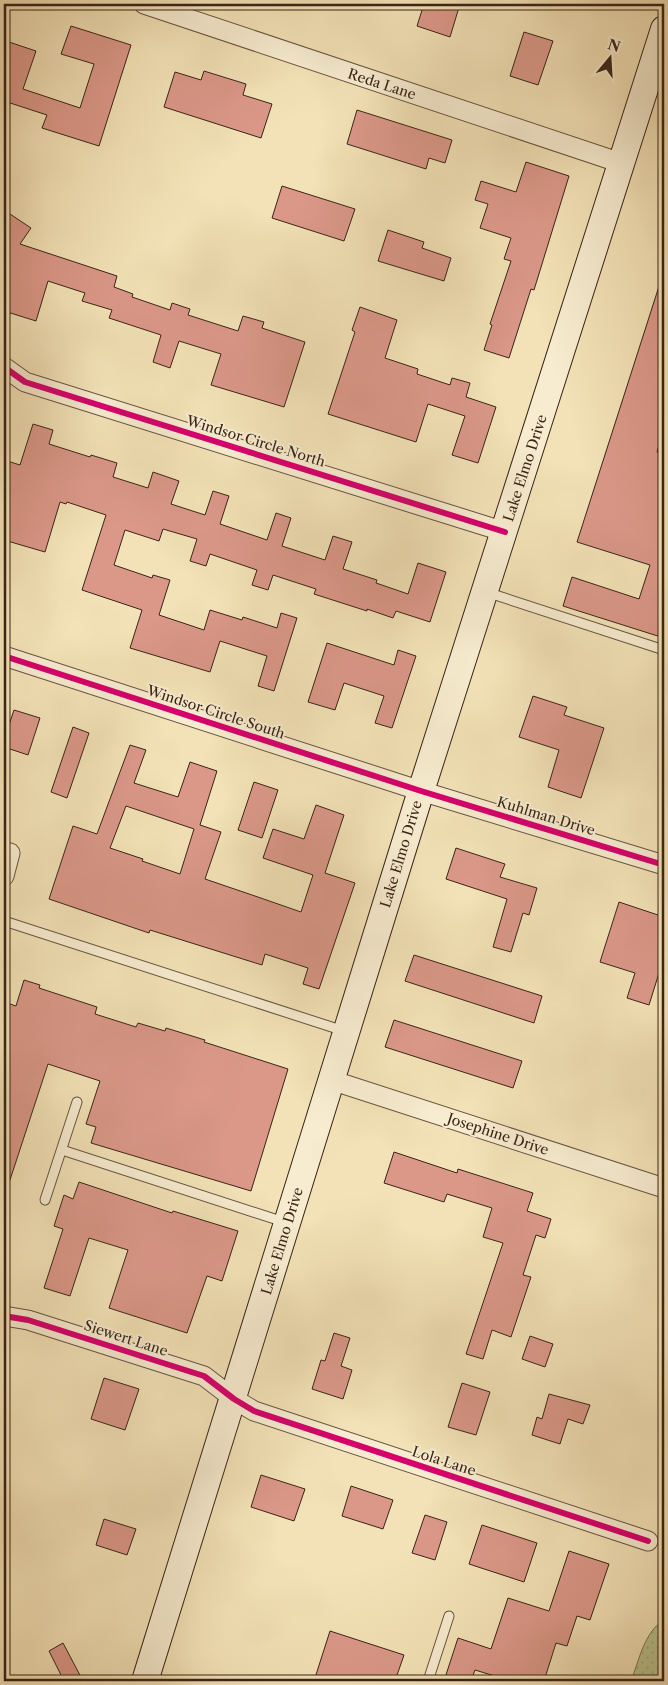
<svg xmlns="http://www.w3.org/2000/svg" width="668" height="1685" font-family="'Libre Caslon Text',serif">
<defs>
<pattern id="park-dots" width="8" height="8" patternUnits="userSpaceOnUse" patternTransform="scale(1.25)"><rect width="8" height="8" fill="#bac38e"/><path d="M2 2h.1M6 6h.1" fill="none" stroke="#a1a77a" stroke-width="1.8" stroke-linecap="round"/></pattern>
</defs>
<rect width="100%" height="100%" fill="#f3e2b7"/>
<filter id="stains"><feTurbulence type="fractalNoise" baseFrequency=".004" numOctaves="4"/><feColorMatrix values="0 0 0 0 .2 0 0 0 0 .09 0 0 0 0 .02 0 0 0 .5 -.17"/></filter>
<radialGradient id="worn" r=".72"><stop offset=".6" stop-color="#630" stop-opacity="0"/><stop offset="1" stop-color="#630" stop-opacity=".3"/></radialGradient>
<path fill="url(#park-dots)" stroke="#7a7452" d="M664,1620v61h-33c8,-20 13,-49 33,-61z"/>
<g fill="#db9889" stroke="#392417" fill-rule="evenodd">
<polygon points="424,4 460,4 450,37 417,26"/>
<polygon points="71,26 131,45 99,146 42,128 47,115 4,101 4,57 9,42 36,51 23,89 80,108 94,64 61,54"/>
<polygon points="524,32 553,41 538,85 510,76"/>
<polygon points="204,71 246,84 243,95 272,104 261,138 164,107 175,72 201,80"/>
<polygon points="357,110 452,140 445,163 429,158 426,169 347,144"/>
<polygon points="526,162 569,176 534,290 531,289 509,358 484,350 492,325 490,324 511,261 504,259 511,238 480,228 488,204 475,200 481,181 516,192"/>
<polygon points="282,186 355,209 344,241 272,218"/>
<polygon points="4,210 31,228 20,244 117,276 114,287 133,294 132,297 170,310 172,303 190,309 188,315 238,331 243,316 264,322 262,328 305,342 284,407 211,385 221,354 179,341 170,368 153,362 161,335 109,318 112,310 82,301 85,293 48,281 36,321 4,311"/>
<polygon points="388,230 424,242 422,248 451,258 444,281 378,261"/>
<polygon points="661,280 664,280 664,428 657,452 664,453 664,638 563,606 572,577 639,599 650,565 577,542"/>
<polygon points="360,307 397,320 385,358 418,369 417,374 450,385 452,378 470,383 466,397 496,407 478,463 452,455 465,416 428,404 416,442 328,414 355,332 352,330"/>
<polygon points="33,424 53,430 49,444 90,457 91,455 117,463 113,477 148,488 153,472 179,481 171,504 205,515 213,491 229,496 220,524 267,540 276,513 291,518 282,546 325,560 333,536 352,542 343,569 377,580 376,583 408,594 418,563 446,572 430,622 396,611 393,618 367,609 367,611 314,594 316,589 273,575 268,590 252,585 257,570 210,554 206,566 190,561 197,539 163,529 159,541 125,530 114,565 152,578 153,575 170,580 159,615 204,630 210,610 242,620 243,617 277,628 281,613 297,618 274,691 258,686 267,656 220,641 210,672 130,648 142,610 82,590 106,515 67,502 66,504 60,502 45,552 4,540 4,460 20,465"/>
<polygon points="327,643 394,665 398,650 416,656 392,728 375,723 384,696 344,683 335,710 308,702"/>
<polygon points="533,696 567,707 564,715 604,728 581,798 548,787 559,750 519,737"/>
<polygon points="14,710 40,718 28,755 4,747 4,740"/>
<polygon points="73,727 89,733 67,798 51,792"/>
<path d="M130,745l16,5 -12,33 44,14 12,-35 27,9 -17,54 21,7 -16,47 50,17 46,16 12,-37 -50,-17 10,-29 31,10 12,-34 28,10 -19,58 30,10 -36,106 -16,-5 5,-16 -43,-14 -3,11 -112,-35 -1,3 -100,-34 24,-73 24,8zM126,806l68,23 -14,45 -38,-13 1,-2 -33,-11z"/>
<polygon points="254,782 278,790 262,838 238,830"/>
<polygon points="456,848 505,864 500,877 537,888 529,915 523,913 511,952 493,947 507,899 446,879"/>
<polygon points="619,902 664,917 664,957 649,1005 627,998 635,973 600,962"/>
<polygon points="414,955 542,996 534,1023 405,981"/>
<polygon points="24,980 40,985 39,988 97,1007 95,1014 136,1027 138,1023 165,1031 166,1028 205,1040 204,1042 288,1069 251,1191 91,1143 96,1127 86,1124 100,1081 48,1064 7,1189 4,1189 4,1002 16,1006"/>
<polygon points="394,1020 522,1061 513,1088 385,1047"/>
<polygon points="394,1152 457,1173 458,1169 533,1193 527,1211 551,1219 545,1238 536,1235 523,1275 531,1277 511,1337 492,1330 483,1359 466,1354 503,1243 483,1237 492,1208 447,1194 444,1202 384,1183"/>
<polygon points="79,1182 172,1213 173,1211 238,1231 222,1281 207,1276 187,1333 109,1308 128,1250 89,1238 70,1296 44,1288 63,1229 54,1226 64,1195 73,1199"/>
<polygon points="334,1333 350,1338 341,1366 352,1370 343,1399 312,1389 321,1360 325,1361"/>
<polygon points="530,1336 553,1344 545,1367 522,1359"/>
<polygon points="104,1378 139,1389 125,1430 91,1419"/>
<polygon points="462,1383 490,1392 476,1435 448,1427"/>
<polygon points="549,1394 590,1405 583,1424 568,1419 560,1444 532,1435 537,1417 542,1419"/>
<polygon points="261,1475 305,1489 294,1521 251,1507"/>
<polygon points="351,1486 393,1500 383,1529 342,1516"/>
<polygon points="425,1515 447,1522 435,1560 412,1553"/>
<polygon points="104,1519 136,1529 127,1555 96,1545"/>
<polygon points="482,1525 537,1543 524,1582 469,1564"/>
<polygon points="569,1551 609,1564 590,1620 577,1616 567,1646 556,1643 544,1681 511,1681 475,1670 471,1681 444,1681 458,1638 491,1649 508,1598 549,1611"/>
<polygon points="330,1631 404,1655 395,1681 314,1681"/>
<polygon points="63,1643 83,1681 64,1681 49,1651"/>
</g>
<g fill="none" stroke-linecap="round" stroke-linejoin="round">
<g stroke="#68543f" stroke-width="11">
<g id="lane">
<polyline points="486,592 664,650"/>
<polyline points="4,921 344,1031"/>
<polyline points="62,1150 284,1222"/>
<polyline points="45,1200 77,1102"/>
<polyline points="428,1681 449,1616"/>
</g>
</g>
<g stroke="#68543f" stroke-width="21">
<g id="street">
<polyline points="144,4 621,163"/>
<polyline points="4,367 25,382 505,532"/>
<polyline points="4,656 421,791 664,865"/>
<polyline points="4,876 10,853"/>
<polyline points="331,1080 664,1188"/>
<polyline points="4,1316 28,1320 204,1376 234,1399 254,1411 648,1541"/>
</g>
</g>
<g stroke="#392417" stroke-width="28">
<polyline id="secondary" points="145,1681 421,791 664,29"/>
</g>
<use href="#lane" stroke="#f7ecd0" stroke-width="9"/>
<use href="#street" stroke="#f7ecd0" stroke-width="19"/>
<use href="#secondary" stroke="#f7ecd0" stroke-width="26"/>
<g stroke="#f7ecd0" stroke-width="9">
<g id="cycleway">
<polyline points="4,367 25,382 505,532"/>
<polyline points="4,656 421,791 664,865"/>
<polyline points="4,1316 28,1320 204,1376 234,1399 254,1411 648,1541"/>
</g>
</g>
<use href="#cycleway" stroke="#d6006c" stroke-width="6"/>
</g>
<g text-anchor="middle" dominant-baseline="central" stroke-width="4" stroke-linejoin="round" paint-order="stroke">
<g font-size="14" fill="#392417" stroke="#f7ecd0">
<text transform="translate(382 84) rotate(18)">Reda Lane</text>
<text transform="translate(256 441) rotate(17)">Windsor Circle North</text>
<text transform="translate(525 468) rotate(-72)">Lake Elmo Drive</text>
<text transform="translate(216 712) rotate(18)">Windsor Circle South</text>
<text transform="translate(546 816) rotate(17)">Kuhlman Drive</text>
<text transform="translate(401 854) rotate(-73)">Lake Elmo Drive</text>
<text transform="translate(498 1134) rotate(18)">Josephine Drive</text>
<text transform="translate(282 1241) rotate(-73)">Lake Elmo Drive</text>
<text transform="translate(126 1338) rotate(18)">Siewert Lane</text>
<text transform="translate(444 1461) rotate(18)">Lola Lane</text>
</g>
</g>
<rect width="668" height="1685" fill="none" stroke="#f3e2b7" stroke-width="20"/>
<rect x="5" y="5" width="658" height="1675" fill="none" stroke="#392417" stroke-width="2.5"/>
<rect x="10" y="10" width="648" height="1665" fill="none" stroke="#392417"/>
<g transform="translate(610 58) rotate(18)" stroke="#f7ecd0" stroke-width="4" paint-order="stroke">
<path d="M0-4L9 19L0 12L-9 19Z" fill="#392417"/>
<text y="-8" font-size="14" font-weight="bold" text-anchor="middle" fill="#392417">N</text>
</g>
<rect width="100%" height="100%" filter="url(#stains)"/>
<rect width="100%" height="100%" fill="url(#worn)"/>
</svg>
